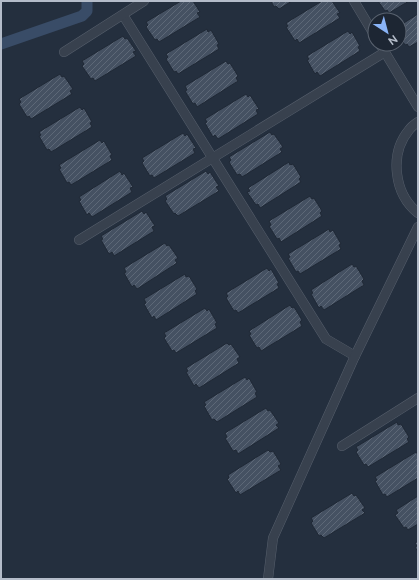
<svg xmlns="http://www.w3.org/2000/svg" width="419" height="580" font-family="Raleway,sans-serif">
<defs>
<pattern id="building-hatch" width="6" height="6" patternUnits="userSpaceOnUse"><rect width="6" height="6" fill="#455162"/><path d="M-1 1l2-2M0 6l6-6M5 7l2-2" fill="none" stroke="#5d6877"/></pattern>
</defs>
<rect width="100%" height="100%" fill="#242f3e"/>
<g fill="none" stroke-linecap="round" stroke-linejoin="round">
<polyline stroke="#394c67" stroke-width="11" points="1,44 82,16 87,11 87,1"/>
</g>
<g fill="url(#building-hatch)" stroke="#1f2835">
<polygon points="181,1 193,1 200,12 197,13 200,17 159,42 157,39 155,40 146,27 148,25 146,22"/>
<polygon points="271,1 292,1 279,9 276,6 274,7"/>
<polygon points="322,1 332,1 340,13 337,14 340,18 299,43 297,39 295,41 286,27 288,26 286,23"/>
<polygon points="378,1 409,1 389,13 387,10 385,11"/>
<polygon points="418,14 418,42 409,47 407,44 405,45 399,35 399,26"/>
<polygon points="207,29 208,32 211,30 219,44 217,45 219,49 178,74 176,71 174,72 166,59 168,57 166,54"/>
<polygon points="348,31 350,34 352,32 360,46 358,47 360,51 320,76 317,72 315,74 307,60 309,59 307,56"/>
<polygon points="123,36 125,39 127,38 136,51 133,52 136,56 95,81 93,78 91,79 82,66 84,64 82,61"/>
<polygon points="226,61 228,64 230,63 238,76 236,78 238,81 197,107 195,103 193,104 185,91 187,90 185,86"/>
<polygon points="60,74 62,77 64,76 73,89 70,91 72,94 31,119 29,116 27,117 19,104 21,102 19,99"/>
<polygon points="246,94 248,97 250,95 259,109 256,110 258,114 218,139 215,135 213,137 205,123 207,122 205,119"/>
<polygon points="80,107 82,110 84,108 92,122 90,123 92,127 51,152 49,149 47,150 39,136 41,135 39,132"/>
<polygon points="270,132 272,135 274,134 283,147 280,149 282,152 242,177 240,174 237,175 229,162 231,160 229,157"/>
<polygon points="183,133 185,136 187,134 196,148 193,149 195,153 154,178 152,175 150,176 142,163 144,161 142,158"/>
<polygon points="100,140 102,143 104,141 112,155 110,156 112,160 71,185 69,182 67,183 59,169 61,168 59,165"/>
<polygon points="289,162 290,165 293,164 301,177 299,179 301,182 260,208 258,204 256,205 247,192 250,191 248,188"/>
<polygon points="120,171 122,175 124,173 133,187 130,188 132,192 92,217 89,213 87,215 79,201 81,200 79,197"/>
<polygon points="206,171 208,174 210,172 219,186 216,187 219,191 178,216 175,213 174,214 165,201 167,199 165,196"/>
<polygon points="310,196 312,199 314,198 322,211 320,213 322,216 281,242 279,238 277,239 269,226 271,225 269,221"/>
<polygon points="142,211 144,214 146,212 155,226 152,227 154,231 114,256 112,252 109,254 101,240 103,239 101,236"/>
<polygon points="329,229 330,232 333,230 341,244 339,245 341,249 300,274 298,271 296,272 288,258 290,257 288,254"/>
<polygon points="165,243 167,246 169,245 178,258 175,260 177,263 137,289 134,285 132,287 124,273 126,272 124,268"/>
<polygon points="352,264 354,267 356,266 364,279 362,281 364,285 324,310 321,306 319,308 311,294 313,293 311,290"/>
<polygon points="267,268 269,271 271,269 279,283 277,284 279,288 238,313 236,310 234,311 226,298 228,296 226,293"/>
<polygon points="185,274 186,277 189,276 197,289 195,291 197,294 156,320 154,316 152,318 144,304 146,303 144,299"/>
<polygon points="290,305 292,308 294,307 302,320 300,322 302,326 261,351 259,347 257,348 249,335 251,334 249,331"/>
<polygon points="205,308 207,311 209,309 217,323 215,324 217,328 176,353 174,350 172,351 164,338 166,336 164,333"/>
<polygon points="227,343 229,345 231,344 240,357 237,359 239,363 199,388 196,384 194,386 186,372 188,371 186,368"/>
<polygon points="245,377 247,380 249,378 257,392 255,393 257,397 217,422 214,419 212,420 204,406 206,405 204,402"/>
<polygon points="266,408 268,411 270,410 279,423 276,425 279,428 238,454 236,450 233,451 225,438 227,437 225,433"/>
<polygon points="397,422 398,425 401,424 409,437 407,439 409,442 368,467 366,464 364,465 356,452 358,450 356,447"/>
<polygon points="268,450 270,452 273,451 281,464 278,466 281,470 240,495 238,491 236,493 227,479 229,478 228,475"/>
<polygon points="416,452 418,455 418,478 387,497 385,494 383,495 375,481 377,480 375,477"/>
<polygon points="352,493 354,496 356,495 365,508 362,510 365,513 324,538 321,535 319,536 311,523 313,521 311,518"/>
<polygon points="418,496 418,524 408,530 406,527 404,528 395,515 398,513 396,510"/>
<polygon points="418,541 418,552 415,547 417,546 415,543"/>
</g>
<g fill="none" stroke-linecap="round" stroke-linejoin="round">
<g stroke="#565f6c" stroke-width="10">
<g id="minor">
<polyline points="354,1 375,36"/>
<polyline points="123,15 326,339 355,356"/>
<polyline points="380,44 418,107"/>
<polyline points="64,52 144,1"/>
<path d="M418,122c-3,2 -7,5 -9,8 -20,24 -15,64 9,83"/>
<polyline points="79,240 385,52"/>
<polyline points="342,446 418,398"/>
<polyline points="268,579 273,538 355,356 418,227"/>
</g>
</g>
<use href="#minor" stroke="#38414e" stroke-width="9"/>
</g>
<rect width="419" height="580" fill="none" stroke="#b4bcc9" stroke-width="4"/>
<g transform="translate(387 32) rotate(144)"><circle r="19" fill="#1d2633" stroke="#59626f"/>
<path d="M0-3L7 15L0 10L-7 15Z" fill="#8ab4f8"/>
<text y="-6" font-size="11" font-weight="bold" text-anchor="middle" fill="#b4bcc9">N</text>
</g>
</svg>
